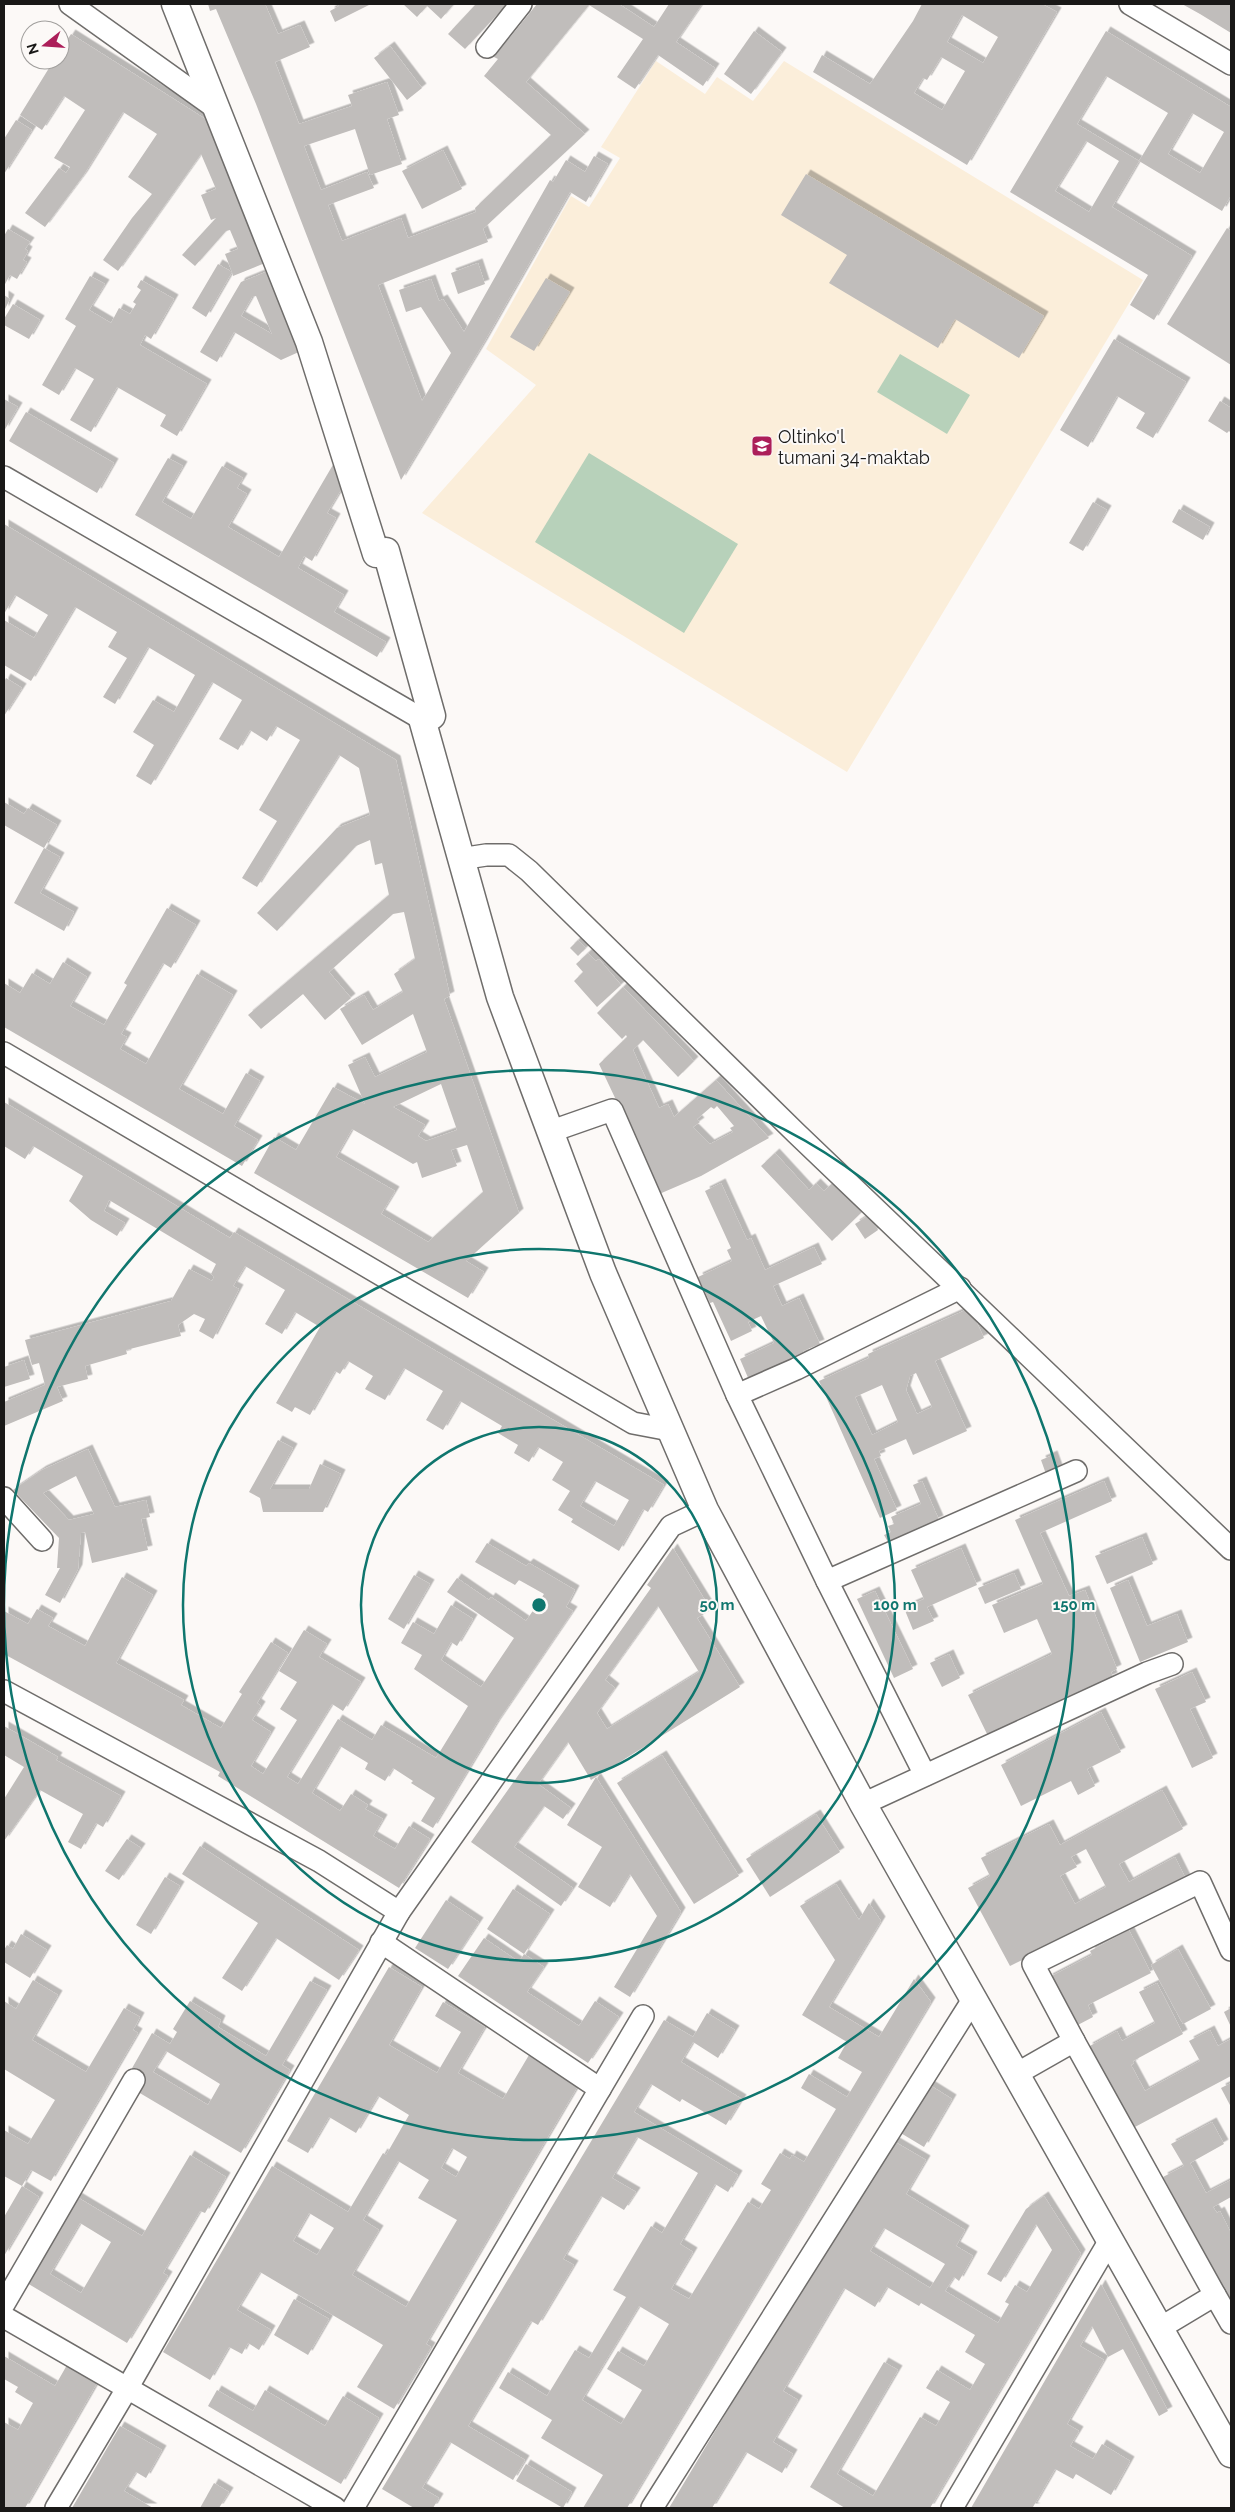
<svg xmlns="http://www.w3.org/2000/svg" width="1235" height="2512" font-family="Raleway,sans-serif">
<defs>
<filter id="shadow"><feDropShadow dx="4.5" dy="-4.5" stdDeviation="0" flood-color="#0004"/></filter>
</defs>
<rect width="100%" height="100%" fill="#fcf9f7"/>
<polygon fill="#fbeeda" points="656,61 705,94 717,77 753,101 784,61 1143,280 847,772 422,513 536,385 486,349 571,196 589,207 620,158 601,147"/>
<g fill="#b7d1ba">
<polygon points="900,354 970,395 947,434 877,392"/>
<polygon points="589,453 738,544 684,633 535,542"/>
</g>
<g fill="#c0bdbb" fill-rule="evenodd" filter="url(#shadow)">
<polygon points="208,4 265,4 278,34 300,25 310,47 275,62 299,124 352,106 348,95 387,82 399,115 387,119 402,164 370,175 355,129 304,146 321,190 367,172 374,188 328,205 342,241 401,218 408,238 476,212 475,208 551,135 484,76 498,59 494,57 537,4 619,4 654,27 669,4 702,4 676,42 715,68 703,86 658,55 635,89 617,77 643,39 589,5 526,82 585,134 483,229 488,242 378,285 422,401 451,353 421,307 406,312 399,290 431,279 439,301 443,299 464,332 550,180 553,182 566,160 585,172 594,156 608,164 586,202 570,192 483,344 401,480 256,104 216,9 210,11"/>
<polygon points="338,4 368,4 369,5 335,22 330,11 339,6"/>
<polygon points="403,4 454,4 441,19 427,6 417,17"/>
<polygon points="476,4 507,4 465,49 448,34"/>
<path d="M922,4h120l15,8 -90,153 -154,-93 9,-17 48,29 43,-63zM962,15l36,22 -15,26 -36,-21zM941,57l24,14 -23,39 -28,-17 9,-15 4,2z"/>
<polygon points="1182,4 1231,4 1231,33 1200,14"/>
<polygon points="754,31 782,52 751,94 724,74"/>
<path d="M1106,31l125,76v88l-9,16 -83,-50 29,-48 -62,-37 -29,48 62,37 -27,46 80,49 -38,64 -24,-15 18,-30 -138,-83zM1192,113l32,19 -24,41 -32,-19zM1086,141l33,20 -30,51 -34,-21z"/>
<polygon points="71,34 207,120 265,263 233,276 232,272 206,317 192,308 218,264 232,272 225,254 238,249 230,230 226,231 195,266 182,255 216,218 211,220 201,195 216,189 201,154 118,271 103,260 132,218 152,194 128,177 157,134 123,112 83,176 45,227 25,213 59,168 66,173 70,167 54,158 85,110 64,96 42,130 20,115 54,60 60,60 60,51"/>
<polygon points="390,46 422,88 407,100 374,58"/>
<polygon points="16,120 32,130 4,174 4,139"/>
<polygon points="443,150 462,189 422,209 402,171"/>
<polygon points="806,174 1044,316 1019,358 955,319 938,348 829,283 847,255 781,215"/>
<polygon points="1227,228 1231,231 1231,365 1167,324"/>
<polygon points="8,229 30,242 25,249 28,251 23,260 27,262 17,279 10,275 4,286 4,236"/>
<polygon points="478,263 485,284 458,294 451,273"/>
<path d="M268,271l33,80 -20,9 -47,-28 -17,30 -17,-10 41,-70zM256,296l16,38 -31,-18 11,-19z"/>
<polygon points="90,276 105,284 89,310 111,323 119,308 130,314 136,304 133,302 141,290 137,287 141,280 174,299 151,339 145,335 140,345 207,384 177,436 160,426 166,415 117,387 91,432 70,420 94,379 75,368 59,395 42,385 76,326 65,319"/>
<polygon points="546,278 570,292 534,351 510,337"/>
<polygon points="4,295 10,299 4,311"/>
<polygon points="13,304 40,320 29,339 4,325 4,319"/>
<polygon points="1114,339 1186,382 1153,438 1136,428 1145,413 1117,396 1088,447 1060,430"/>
<polygon points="4,399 18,407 4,431"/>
<polygon points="1220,401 1231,408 1231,433 1229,431 1227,433 1208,421"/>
<polygon points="26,412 114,463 97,493 9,441"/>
<polygon points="168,458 183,466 162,502 191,519 222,466 243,478 237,488 247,494 228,527 279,557 334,463 342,488 327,513 336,518 312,561 304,556 298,568 344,595 334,612 386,642 377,657 135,515"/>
<polygon points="1093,502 1107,510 1083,551 1069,543"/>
<polygon points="1179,509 1210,527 1203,540 1172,522"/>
<path d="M4,524l392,236 54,236 -6,3 75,214 -53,48 18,11 -16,26 -214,-125 20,-36 22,13 37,-63 32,17 -17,-39 17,-8 10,20 52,-25 -14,-38 -51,31 -22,-36 24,-14 9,15 30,-18 -9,-18 21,-15 -11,-47 -11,2 -64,58 22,26 -26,22 -22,-26 -42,35 -13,-14 141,-120 -7,-32 -7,2 -5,-25 -14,6 -79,85 -20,-18 80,-85 33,-13 -11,-47 -20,-13 -82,132 -15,-9 35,-57 -18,-11 41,-70 -24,-14 -9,15 -17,-11 -12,20 -19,-11 23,-39 -30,-18 -61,103 -15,-9 18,-31 -21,-13 20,-32 21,12 21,-37 -47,-28 -33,57 -12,-7 24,-39 -19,-11 9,-15 -42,-25 -44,74 -27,-16v-45l30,18 14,-23 -33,-20 -11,19zM441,1084l16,46 -31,11 -8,-5 7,-11 -32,-18zM352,1129l61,35 4,-2 5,16 35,-12 -6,-16 16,-5 16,47 -55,50 -47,-28 14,-23 -59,-34z"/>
<polygon points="6,678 22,688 4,716 4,682"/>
<polygon points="4,802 24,814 28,808 57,825 44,848 4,825"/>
<polygon points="44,848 60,857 40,893 74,912 64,931 14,903"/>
<polygon points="167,908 196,925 171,968 163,963 121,1034 127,1037 120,1049 146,1064 197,974 233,995 179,1089 223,1114 246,1073 260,1081 234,1126 258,1140 242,1166 4,1027 4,983 20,993 32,973 50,984 63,962 87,977 70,1006 104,1025 127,985 124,983"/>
<polygon points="578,940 586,948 578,956 570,948"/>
<polygon points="588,953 596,961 599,959 621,985 597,1007 574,981 583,972 576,964"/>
<path d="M623,987l71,74 -16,16 -35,-37 -10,10 26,58 9,-4 6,13 42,-37 53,58 -68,38 -51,22 -7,-41 -44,-93 28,-27 -1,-2 -4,4 -25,-26zM717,1106l17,20 -4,2 3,4 -23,12 -17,-17 7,-5 -3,-3 14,-12 3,2z"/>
<path d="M4,1102l226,136 4,-6 430,253 -16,27 -5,-3 -24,42 -48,-29 2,-3 -15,-9 12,-19 -18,-11 11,-18 -25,-15 -9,15 -15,-9 4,-8 -20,-12 4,-7 -42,-25 -17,29 -17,-10 17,-29 -39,-23 -19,32 -20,-11 8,-13 -25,-15 -8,13 -5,-3 -25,44 -15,-8 -3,5 -16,-9 44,-76 -25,-15 -13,22 -17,-10 20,-34 -40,-24 -12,20 6,3 -26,50 -14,-8 6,-12 -11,-5 -16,11 3,11 -55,14 1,4 -42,12 3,13 -31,8 6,14 -59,25v-24l41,-17 -6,-22 -7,2 -7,-25 146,-39 18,-32 23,12 2,-4 -3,-3 5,-10 -107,-64 -5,11 21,12 -8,13 -26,-16 -22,-19 14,-25 -50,-30 -8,13 -21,-13zM595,1481l34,19 -15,26 -34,-20z"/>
<polygon points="775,1153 809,1190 816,1183 824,1191 838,1178 866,1208 832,1241 761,1166"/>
<polygon points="721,1183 747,1240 751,1238 765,1270 814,1247 822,1264 773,1286 782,1306 799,1298 820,1344 803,1351 807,1360 749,1380 740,1359 774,1343 761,1316 748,1322 752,1331 731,1341 713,1302 710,1303 698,1277 732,1261 727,1250 731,1248 705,1191"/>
<polygon points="869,1215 878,1230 865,1239 855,1224"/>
<path d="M970,1308l14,30 -49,23 32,70 -54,24 -7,-16 -27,12 2,5 -7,3 23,51 -17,8 -61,-137 50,-23 -1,-4zM916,1373l16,34 -15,7 -11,-24 4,-14zM882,1385l16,37 -26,13 -17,-38z"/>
<polygon points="24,1360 30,1379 4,1387 4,1367"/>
<polygon points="278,1440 293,1448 270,1489 309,1489 320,1464 341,1474 323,1512 263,1512 260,1498 249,1492"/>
<path d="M88,1449l27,58 31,-7 4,17 -9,2 7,31 -56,13 -7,-31 -4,1 -3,36 -18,34 -15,-8 15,-27h-3l2,-30 -46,-48 29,-20zM76,1476l18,38 -25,6 -26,-27z"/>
<polygon points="1053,1455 1058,1469 1046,1474 1041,1460"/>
<polygon points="922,1481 939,1520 888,1542 884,1535 891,1532 888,1526 894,1524 891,1517 921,1504 913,1485"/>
<polygon points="1104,1481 1112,1501 1040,1533 1069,1596 1085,1590 1117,1669 1111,1672 1113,1677 988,1736 968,1695 1052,1654 1037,1619 1004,1633 992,1605 1043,1584 1015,1520"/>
<polygon points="1142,1537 1153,1564 1107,1584 1095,1556"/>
<polygon points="487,1543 526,1566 529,1563 575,1590 566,1607 573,1611 496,1724 433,1828 421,1821 435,1798 411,1783 413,1781 393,1768 385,1781 365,1769 368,1763 340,1746 312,1793 340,1811 351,1794 368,1805 365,1809 383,1819 373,1836 395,1849 409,1826 430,1839 399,1888 218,1776 220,1772 4,1654 4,1611 28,1624 37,1609 53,1618 48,1626 85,1646 122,1577 153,1595 116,1663 184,1700 181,1705 221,1728 242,1694 239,1692 271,1642 288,1653 257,1703 261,1706 252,1720 271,1732 251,1766 263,1774 297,1720 280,1709 297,1682 279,1671 304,1630 327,1644 319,1657 361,1682 343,1711 332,1704 287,1777 298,1784 338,1719 372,1740 381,1725 436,1758 468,1706 414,1669 422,1655 401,1643 413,1622 434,1634 451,1605 473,1619 457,1646 451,1642 441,1660 481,1687 514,1638 447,1592 457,1578 489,1600 491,1597 526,1621 544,1594 519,1580 515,1585 475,1562"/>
<path d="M673,1548l38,62 -14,8 43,69 -149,93 -23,-38 -30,42 33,24 -8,11 -19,-13 -30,41 59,41 -12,18 -90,-64 180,-254 -4,-3zM658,1606l41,66 -92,57 -10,-16 18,-25 -10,-8z"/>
<polygon points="961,1548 977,1585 927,1607 934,1621 913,1630 904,1608 924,1599 911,1570"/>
<polygon points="1014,1573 1021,1589 985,1604 978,1588"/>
<polygon points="414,1575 430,1584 404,1629 388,1619"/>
<polygon points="1128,1580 1147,1626 1177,1614 1188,1642 1140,1662 1110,1588"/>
<polygon points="875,1591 913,1669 894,1678 857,1599"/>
<polygon points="949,1654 960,1678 942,1687 930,1663"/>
<polygon points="1192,1672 1206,1702 1190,1709 1213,1758 1192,1768 1155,1689"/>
<polygon points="1101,1712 1121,1752 1087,1769 1095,1786 1078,1795 1071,1781 1021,1806 1001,1765"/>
<polygon points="4,1726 58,1757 56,1760 121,1796 103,1827 96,1823 81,1849 68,1842 83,1814 40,1790 4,1841 4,1799 24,1767 4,1755"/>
<polygon points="662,1755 739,1876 694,1904 617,1783"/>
<polygon points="596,1777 681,1912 630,1997 614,1987 657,1916 630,1874 610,1907 578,1887 602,1847 567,1825"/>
<path d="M1162,1790l21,39 -64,35 10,18 46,-25 11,22 -176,87 -42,-78 22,-12 -9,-18 68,-34 11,21zM1086,1849l20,38 -31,17 -15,-28 17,-9 -6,-10z"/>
<polygon points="816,1814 840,1852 770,1897 746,1859"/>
<polygon points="127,1839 141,1848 119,1880 105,1871"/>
<polygon points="200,1846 359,1950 339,1980 276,1938 242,1991 222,1978 258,1923 182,1874"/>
<polygon points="165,1877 180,1886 151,1934 136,1925"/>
<path d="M836,1884l23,36 10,-17 12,18 -52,86 50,30 35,-58 17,23 -304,506h-44l20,-33 -62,-37 11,-18 -53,-32 9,-16 39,24 28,-46 14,8 37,-61 -13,-7 38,-64 11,7 36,-60 -61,-36 -25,41 24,14 -12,18 -23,-14 -38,63 11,6 -36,60 -7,-4 -63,105 57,34 -12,20 -63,-38 -28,46 17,10 -6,10h-19l-32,-19 282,-469 29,17 14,-24 28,17 -17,28 -25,-16 -12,20 61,37 -16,26 -44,-26 -2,3 -29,-18 -17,28 104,63 -10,17 -13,-8 -35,60 13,8 -22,37 18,10 59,-97 11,7 12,-19 -10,-6 19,-31 10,6 2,-4 12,7 32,-53 -35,-21 8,-14 38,23 15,-25 -24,-14 9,-16 -45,-27 33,-55 -35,-54zM639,2306l30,18 -25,42 -26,-15 -11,18 35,21 -21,34 -39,-24z"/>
<polygon points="513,1889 550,1914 524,1954 544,1967 527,1992 579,2026 595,2001 619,2017 588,2063 458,1976 484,1938 519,1962 524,1954 487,1929"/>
<polygon points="446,1900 479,1922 448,1969 415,1948"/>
<polygon points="1129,1930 1151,1973 1088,2005 1093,2017 1074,2027 1048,1978 1092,1955 1090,1951"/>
<polygon points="21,1934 47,1950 30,1978 4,1962 4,1950 7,1945 13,1949"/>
<polygon points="1178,1949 1211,2009 1183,2024 1151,1965"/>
<path d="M389,1967l33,20 -33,58 48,28 24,-41 -26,-16 8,-14 42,25 -27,46 45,26 26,-44 50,29 -153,260 5,3 -37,62 -37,-22 26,-42 -123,-73 -23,38 34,20 -12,20 -11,-7 -6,11 -13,-7 -19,33 -47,-28 109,-186 76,46 35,-59 3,2 23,-40 -31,-19 -22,37 -27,-16 -21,36 -21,-12zM452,2148l15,9 -11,20 -15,-9zM398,2161l31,19 -11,18 39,22 -51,87 -54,-32 27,-45 -16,-10zM309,2213l25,15 -17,27 -24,-14z"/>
<polygon points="33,1980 58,1995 32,2040 86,2072 124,2008 140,2017 133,2030 138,2033 51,2181 31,2170 22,2186 39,2197 4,2256 4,2217 22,2186 4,2176 4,2130 28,2144 55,2100 4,2069 4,2001 16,2009"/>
<path d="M310,1981l17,9 -45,75 8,5 -49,83 -108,-64 7,-13 -9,-6 21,-37 18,11 7,-12 -4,-3 17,-28 31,19 -3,7 48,29zM166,2051l54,33 -12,21 -55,-33z"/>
<polygon points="1157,1983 1183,2034 1133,2061 1134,2063 1131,2065 1145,2091 1200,2061 1189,2041 1210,2030 1218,2046 1231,2039 1231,2076 1133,2128 1088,2047 1117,2031 1122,2041 1155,2023 1139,1992"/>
<polygon points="1231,2008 1231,2027 1224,2012"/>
<polygon points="1231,2083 1231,2107 1221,2088"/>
<polygon points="928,2084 952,2099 924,2147 899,2132"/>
<polygon points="1212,2122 1224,2144 1190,2163 1206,2193 1231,2180 1231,2197 1213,2207 1217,2213 1220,2211 1231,2233 1231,2301 1163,2177 1184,2166 1171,2144"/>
<path d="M890,2139l36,21 -20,34 59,36 -9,16 17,10 -14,25 -5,-4 -9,14 53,32 11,-19 -4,-2 10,-17 12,7 25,-42 -16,-26 -35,58 -14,-8 39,-65 18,-13 37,58 -151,254h-85l-35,-21 74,-125 14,8 -61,104 36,22 47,-79 16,9 14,-24 -24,-14 11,-18 33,20 15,-26 -20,-12 10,-17 -54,-32 -2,3 -32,-19 -12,20 -31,-19 -61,103 15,9 -25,42 20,12 -11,19 -36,-21 -34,56h-43zM884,2228l61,36 -15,24 -60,-37z"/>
<path d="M190,2155l36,22 -21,36 -5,-2 -37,62 5,3 -41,67 -105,-63 55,-83 65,39zM80,2223l31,19 -30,51 -31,-19z"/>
<polygon points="1101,2284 1168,2411 1159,2416 1123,2349 1108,2357 1092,2326 1080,2346 1104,2360 1067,2424 1079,2431 1070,2446 1093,2459 1102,2444 1130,2461 1111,2495 1076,2474 1073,2479 1055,2469 1033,2507 1036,2508 971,2508"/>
<polygon points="294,2299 329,2319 308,2355 274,2335"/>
<polygon points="4,2356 55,2386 67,2365 97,2383 25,2508 4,2508 4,2422 18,2430 33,2403 15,2392 18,2387 4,2379"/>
<polygon points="217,2390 253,2411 265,2390 325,2426 343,2396 379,2418 341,2484 208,2406"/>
<polygon points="120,2426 162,2450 146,2478 136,2472 124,2491 153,2508 72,2508"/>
<polygon points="526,2464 572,2492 563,2508 516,2481"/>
<polygon points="214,2483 229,2492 219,2508 200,2508"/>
</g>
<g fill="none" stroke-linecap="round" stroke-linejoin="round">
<g stroke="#6f6d6b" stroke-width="24">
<g id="minor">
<polyline points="70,4 217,109"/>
<polyline points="1130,4 1231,64"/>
<polyline points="487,47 521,4"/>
<polyline points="4,477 422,719"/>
<polyline points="460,859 486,855 509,855 529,871 796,1133 1231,1549"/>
<polyline points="4,1053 633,1423 670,1430"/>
<polyline points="549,1132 612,1110 737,1395"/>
<polyline points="4,1498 42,1540"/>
<polyline points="827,1581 1076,1471"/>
<polyline points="4,1691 319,1861 399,1912"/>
<polyline points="925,1775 827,1581 737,1395 796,1369 960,1288"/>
<polyline points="863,1804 1147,1673 1172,1664"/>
<polyline points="381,1942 600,2089"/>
<polyline points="1074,2041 1215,2295"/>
<polyline points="1016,2074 1074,2041 1033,1964 1200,1882 1231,1950"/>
<polyline points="4,2304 134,2080"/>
<polyline points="4,2317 335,2508"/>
<polyline points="1160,2328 1215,2295 1231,2323"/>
<polyline points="56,2508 128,2387 399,1912 671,1526 705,1510"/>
<polyline points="353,2508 643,2016"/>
<polyline points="652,2508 974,1998"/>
<polyline points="952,2508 1110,2240"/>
</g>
</g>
<g stroke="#6f6d6b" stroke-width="29">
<polyline id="tertiary" points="175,4 309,342 376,554 386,551 432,716 422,719 500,997 603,1273 705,1510 863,1804 1231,2454"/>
</g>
<use href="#minor" stroke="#fff" stroke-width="21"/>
<use href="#tertiary" stroke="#fff" stroke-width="26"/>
</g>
<g fill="none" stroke="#0f766e" stroke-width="2.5">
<circle cx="539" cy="1605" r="178"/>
<circle cx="539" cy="1605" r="356"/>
<circle cx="539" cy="1605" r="535"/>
</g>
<defs>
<g id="school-square" transform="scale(1.125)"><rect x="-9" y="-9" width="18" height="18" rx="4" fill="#ac1e59" stroke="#fcf9f7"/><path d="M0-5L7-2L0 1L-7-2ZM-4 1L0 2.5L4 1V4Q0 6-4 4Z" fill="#fff"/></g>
</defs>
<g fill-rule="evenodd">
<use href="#school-square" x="762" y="446"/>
</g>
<g text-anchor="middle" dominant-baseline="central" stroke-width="4" stroke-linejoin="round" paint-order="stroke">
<g font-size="18" fill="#191817" stroke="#fcf9f7" text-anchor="start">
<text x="778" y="436">Oltinko'l<tspan x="778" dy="21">tumani 34-maktab</tspan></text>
</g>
</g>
<circle cx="539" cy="1605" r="8" fill="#0f766e" stroke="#fcf9f7" stroke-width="2.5"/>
<g font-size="15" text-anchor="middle" font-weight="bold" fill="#0f766e" stroke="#fcf9f7" stroke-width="4" stroke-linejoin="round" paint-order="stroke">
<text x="717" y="1610">50 m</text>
<text x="895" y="1610">100 m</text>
<text x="1074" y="1610">150 m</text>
</g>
<rect width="1235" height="2512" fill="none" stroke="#191817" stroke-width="10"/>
<g transform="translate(45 45) rotate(253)"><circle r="24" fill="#fcf9f7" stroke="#a19f9d"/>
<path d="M0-4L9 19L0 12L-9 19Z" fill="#ac1e59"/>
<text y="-8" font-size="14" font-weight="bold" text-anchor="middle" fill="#191817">N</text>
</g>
</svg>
